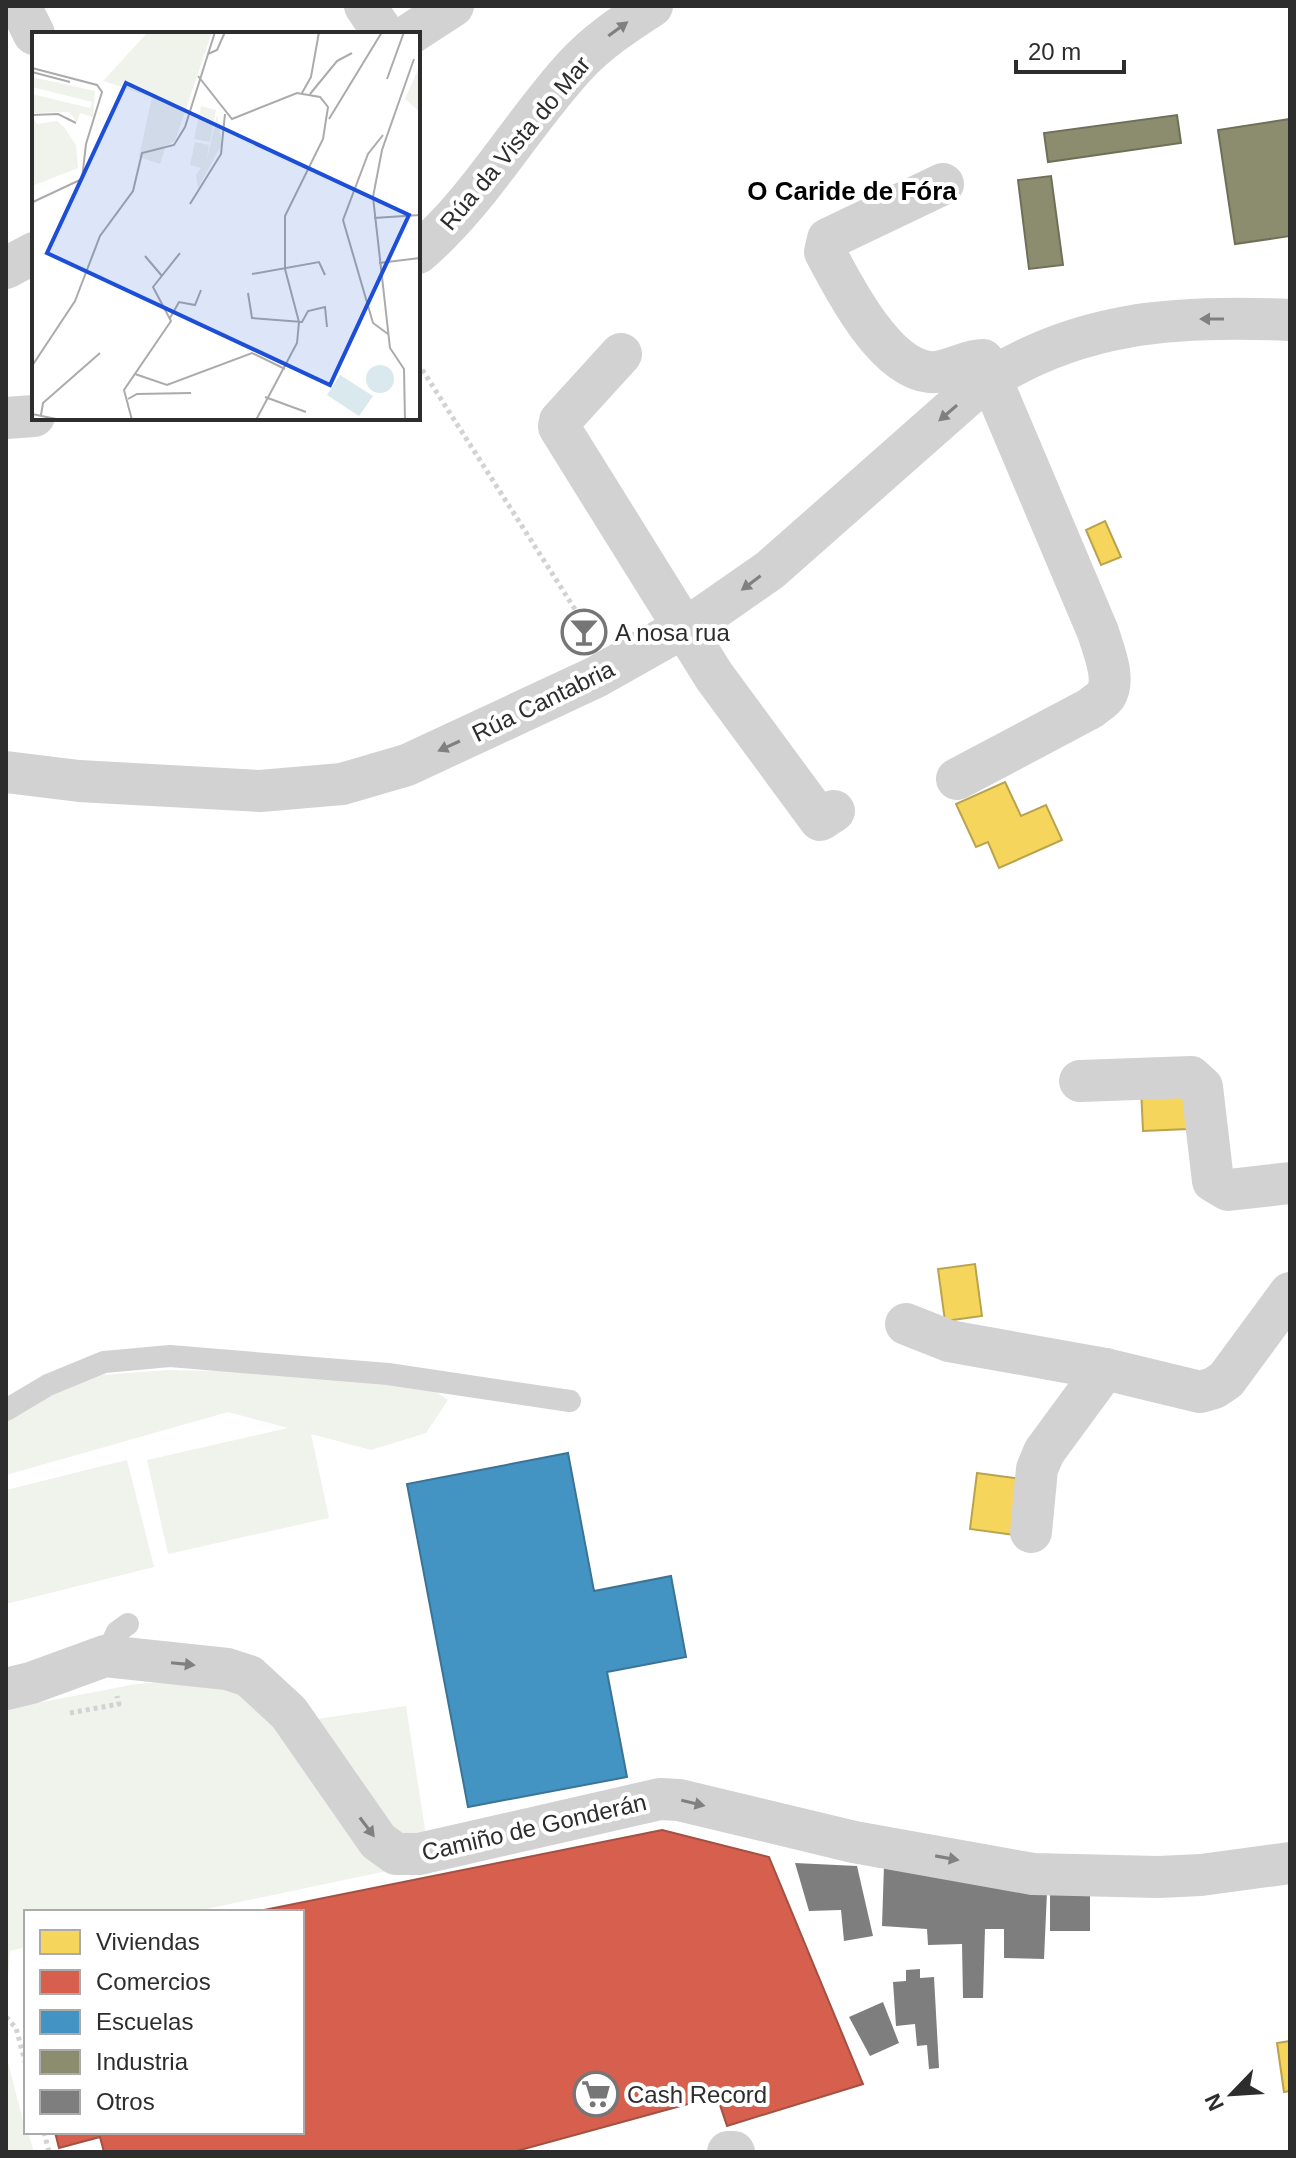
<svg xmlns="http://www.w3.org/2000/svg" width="1296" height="2158" font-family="Helvetica,sans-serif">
<rect width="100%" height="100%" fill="#fff"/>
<g fill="#f0f3ec">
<polygon points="167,1370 411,1375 448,1400 426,1433 371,1450 311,1434 329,1518 168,1554 147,1460 288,1428 228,1412 6,1475 6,1422 54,1394 102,1375"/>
<polygon points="127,1460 154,1567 6,1604 6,1490"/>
<polygon points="223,1677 282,1724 406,1706 430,1862 192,1912 26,1912 26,1947 10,1951 6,2005 6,1709 136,1684"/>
<polygon points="6,2055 26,2132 28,2132 34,2152 6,2152"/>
</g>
<g fill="#f6d55c" stroke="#baa34e" stroke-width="2">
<polygon points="1105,521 1121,557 1101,565 1086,530"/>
<polygon points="1005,782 1021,816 1046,805 1062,840 999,868 988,842 976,847 956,804"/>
<polygon points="1186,1086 1188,1129 1143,1131 1141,1088"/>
<polygon points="975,1264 982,1316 945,1321 938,1269"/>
<polygon points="977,1473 1029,1480 1022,1536 970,1529"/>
<polygon points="1290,2041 1290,2091 1284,2092 1277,2043"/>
</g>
<polygon fill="#d6604d" stroke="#a35143" stroke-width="2" points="662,1830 769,1857 863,2084 727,2126 717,2096 513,2152 104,2152 100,2137 59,2148 55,2132 302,2132 302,1912 254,1912"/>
<polygon fill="#4393c3" stroke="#3c7496" stroke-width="2" points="568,1453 594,1591 671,1576 686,1657 607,1672 627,1777 468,1807 407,1484"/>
<g fill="#8c8c6e" stroke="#70705a" stroke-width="2">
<polygon points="1177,115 1181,143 1048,162 1044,133"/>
<polygon points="1290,119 1290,236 1235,244 1218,130"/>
<polygon points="1051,176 1063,265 1029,269 1018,180"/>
</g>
<g fill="#7e7e7e">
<polygon points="795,1863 857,1866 873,1936 844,1941 841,1910 809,1911"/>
<polygon points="884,1865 1047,1892 1044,1959 1004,1958 1004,1929 985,1929 983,1998 963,1998 962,1944 928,1945 927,1929 882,1926"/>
<rect x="1050" y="1892" width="40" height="39"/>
<polygon points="920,1969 920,1978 934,1977 939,2068 929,2069 927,2045 917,2046 915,2024 896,2026 893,1982 906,1981 906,1970"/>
<polygon points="883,2002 899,2043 870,2056 849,2017"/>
</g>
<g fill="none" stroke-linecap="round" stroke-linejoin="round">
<g stroke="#d2d2d2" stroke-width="5" stroke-dasharray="4 4" stroke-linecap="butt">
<polyline points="418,363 592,636"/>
<polyline points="70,1713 119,1704 117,1696"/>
<polyline points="6,2017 16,2028 26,2065"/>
<polyline points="44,2132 49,2152"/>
</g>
<g stroke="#d2d2d2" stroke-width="22">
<polyline points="6,1410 48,1385 104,1362 170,1356 388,1374 570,1401"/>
<polyline points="105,1656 117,1632 128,1624"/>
</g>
<g stroke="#d2d2d2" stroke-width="42">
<polyline points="20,6 34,34"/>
<polyline points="365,6 384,34"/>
<polyline points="410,34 453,6"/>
<path d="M943,184l-115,55 -3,13c19,36 59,115 104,120 17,2 36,-12 54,-12l115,272c5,17 18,46 8,63 -3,5 -11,9 -15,13l-134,71"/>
<path d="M418,253c62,-53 102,-127 157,-187 22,-24 49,-42 77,-60"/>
<polyline points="6,268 34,253"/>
<polyline points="621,354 560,421 559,427 714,676 820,820 834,811"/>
<polyline points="6,418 34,416"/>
<path d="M6,772l73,9 181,10 82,-7 65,-19 189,-88 108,-61 66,-46 205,-181c98,-68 200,-74 315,-69"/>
<polyline points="1080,1081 1191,1077 1202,1087 1213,1181 1228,1190 1290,1183"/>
<polyline points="906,1324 949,1341 1105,1369 1200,1392 1214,1388 1226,1380 1290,1293"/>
<polyline points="1031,1532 1037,1469 1044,1452 1105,1369"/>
<polyline points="6,1689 31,1683 105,1656 227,1669 249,1676 289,1713 378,1841 396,1854 419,1854 660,1799 679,1800 854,1842 1033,1874 1158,1877 1201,1875 1290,1863"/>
<polyline points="728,2152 734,2152"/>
</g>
</g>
<defs><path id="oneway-solid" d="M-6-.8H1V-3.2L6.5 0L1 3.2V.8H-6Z" transform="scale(2)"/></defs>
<g fill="#808080">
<use href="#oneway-solid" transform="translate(618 29) rotate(-36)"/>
<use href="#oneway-solid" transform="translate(1212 319) rotate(-180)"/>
<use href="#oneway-solid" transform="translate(948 413) rotate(139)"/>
<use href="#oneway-solid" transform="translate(751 583) rotate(143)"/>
<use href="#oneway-solid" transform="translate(449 746) rotate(155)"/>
<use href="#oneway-solid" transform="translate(183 1664) rotate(6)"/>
<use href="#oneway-solid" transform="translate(693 1803) rotate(13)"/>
<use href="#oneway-solid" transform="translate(367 1827) rotate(53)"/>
<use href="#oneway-solid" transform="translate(947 1858) rotate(10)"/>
</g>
<defs>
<g id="bar-ring" transform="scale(2.3)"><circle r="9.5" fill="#fff" stroke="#767676" stroke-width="1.5"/><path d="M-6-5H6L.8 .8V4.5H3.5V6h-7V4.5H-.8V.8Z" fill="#767676"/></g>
<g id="supermarket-ring" transform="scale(2.3)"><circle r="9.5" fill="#fff" stroke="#767676" stroke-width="1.5"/><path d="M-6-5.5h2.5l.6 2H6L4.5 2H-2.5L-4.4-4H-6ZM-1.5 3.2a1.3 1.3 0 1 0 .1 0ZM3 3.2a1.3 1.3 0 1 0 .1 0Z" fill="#767676"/></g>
</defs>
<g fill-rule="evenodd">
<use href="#bar-ring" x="584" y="632"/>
<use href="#supermarket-ring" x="596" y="2094"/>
</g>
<g text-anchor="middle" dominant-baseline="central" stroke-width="8" stroke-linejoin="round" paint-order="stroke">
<g font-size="24" fill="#2d2d2d" stroke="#fff">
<text transform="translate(515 143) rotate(-50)">Rúa da Vista do Mar</text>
<text transform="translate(543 701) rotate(-26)">Rúa Cantabria</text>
<text transform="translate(534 1827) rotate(-13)">Camiño de Gonderán</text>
</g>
<g font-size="24" fill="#2d2d2d" stroke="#fff" text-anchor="start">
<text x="615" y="632">A nosa rua</text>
<text x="627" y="2094">Cash Record</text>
</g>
<g font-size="26" font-weight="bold" fill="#000" stroke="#fff">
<text x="852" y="191">O Caride de Fóra</text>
</g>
</g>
<g transform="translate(32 32)">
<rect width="388" height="388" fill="#fff"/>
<path d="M116,0h64l-37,109 -9,5 -6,18 -21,-7 13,-60 -49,-16zM388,33v47l-15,-13zM0,45l63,14 -2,26 -13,-4 -3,9 -8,-10 -37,1v-19l58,14 2,-6 -60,-15zM169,74l15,4 -6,32 -16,-3zM185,82l5,30 -24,44 -2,-13 5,-7 -11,-3 5,-23 14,3 -3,19zM0,85l5,7 20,-3 7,6 12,18 2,23 -46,18z" fill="#f0f3ec"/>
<path d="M334 347a14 14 0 1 1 28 0a14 14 0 1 1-28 0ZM308,343l33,21 -14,20 -32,-21z" fill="#dae9ee"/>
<path fill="none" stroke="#ababab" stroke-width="2" d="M176,22l9,-4 8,-18M0,36l65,17 5,7 -16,52 -4,35 -49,23M0,40l38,10M166,44l34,43 65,-26 23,4 8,10 -5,32 -38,77v53l14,53 -2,21 -41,77M355,47l17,-47M270,61l9,-16 8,-45M278,62l27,-33 15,-8M0,83l26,-1 18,9M297,87l53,-87M351,103l-15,19 -25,66 30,103 15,11M158,172l31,-50 4,-40M342,186l46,-3M113,224l17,20M347,231l41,-5M220,242l67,-12 6,13M216,261l4,25 50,4 6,-11 17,-4 2,20M138,286l9,-16 16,3 6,-15M0,334l43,-65 25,-65 33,-45 9,-38 32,-8 11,-18 30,-95M103,342l32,11 85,-32 33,16M233,365l41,15M96,367l9,-5 54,-1M0,382l29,6M9,383l2,-12 57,-50M100,388l-8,-30 47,-69 -18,-34 27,-34M373,388l-1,-51 -14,-21 -17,-151 9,-47 32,-91"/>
<path fill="#1d4ed8" fill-opacity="0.15" stroke="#1d4ed8" stroke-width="4" d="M94,51l283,132 -79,170 -283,-132z"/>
<rect width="388" height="388" fill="none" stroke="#2d2d2d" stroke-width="4"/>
</g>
<rect width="1296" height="2158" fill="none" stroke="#2d2d2d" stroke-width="16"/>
<rect x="24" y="1910" width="280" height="224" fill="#ffffff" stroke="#ababab" stroke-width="2"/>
<rect x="40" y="1930" width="40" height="24" fill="#f6d55c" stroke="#ababab" stroke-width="2"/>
<text x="96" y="1950" font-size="24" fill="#2d2d2d">Viviendas</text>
<rect x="40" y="1970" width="40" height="24" fill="#d6604d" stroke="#ababab" stroke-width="2"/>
<text x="96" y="1990" font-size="24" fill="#2d2d2d">Comercios</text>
<rect x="40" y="2010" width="40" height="24" fill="#4393c3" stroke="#ababab" stroke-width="2"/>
<text x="96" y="2030" font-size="24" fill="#2d2d2d">Escuelas</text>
<rect x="40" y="2050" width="40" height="24" fill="#8c8c6e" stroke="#ababab" stroke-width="2"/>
<text x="96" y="2070" font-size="24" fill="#2d2d2d">Industria</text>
<rect x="40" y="2090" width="40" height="24" fill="#7e7e7e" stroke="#ababab" stroke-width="2"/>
<text x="96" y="2110" font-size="24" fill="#2d2d2d">Otros</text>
<g transform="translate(1232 2094) rotate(245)" stroke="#ffffff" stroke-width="6" paint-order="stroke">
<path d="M0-6L14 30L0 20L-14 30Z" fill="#2d2d2d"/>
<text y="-12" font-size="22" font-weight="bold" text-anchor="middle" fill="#2d2d2d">N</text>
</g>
<path d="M1016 60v12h108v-12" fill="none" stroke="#2d2d2d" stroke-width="4"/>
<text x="1028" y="60" font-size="24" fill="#2d2d2d" stroke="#ffffff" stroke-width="6" paint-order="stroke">20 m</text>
</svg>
